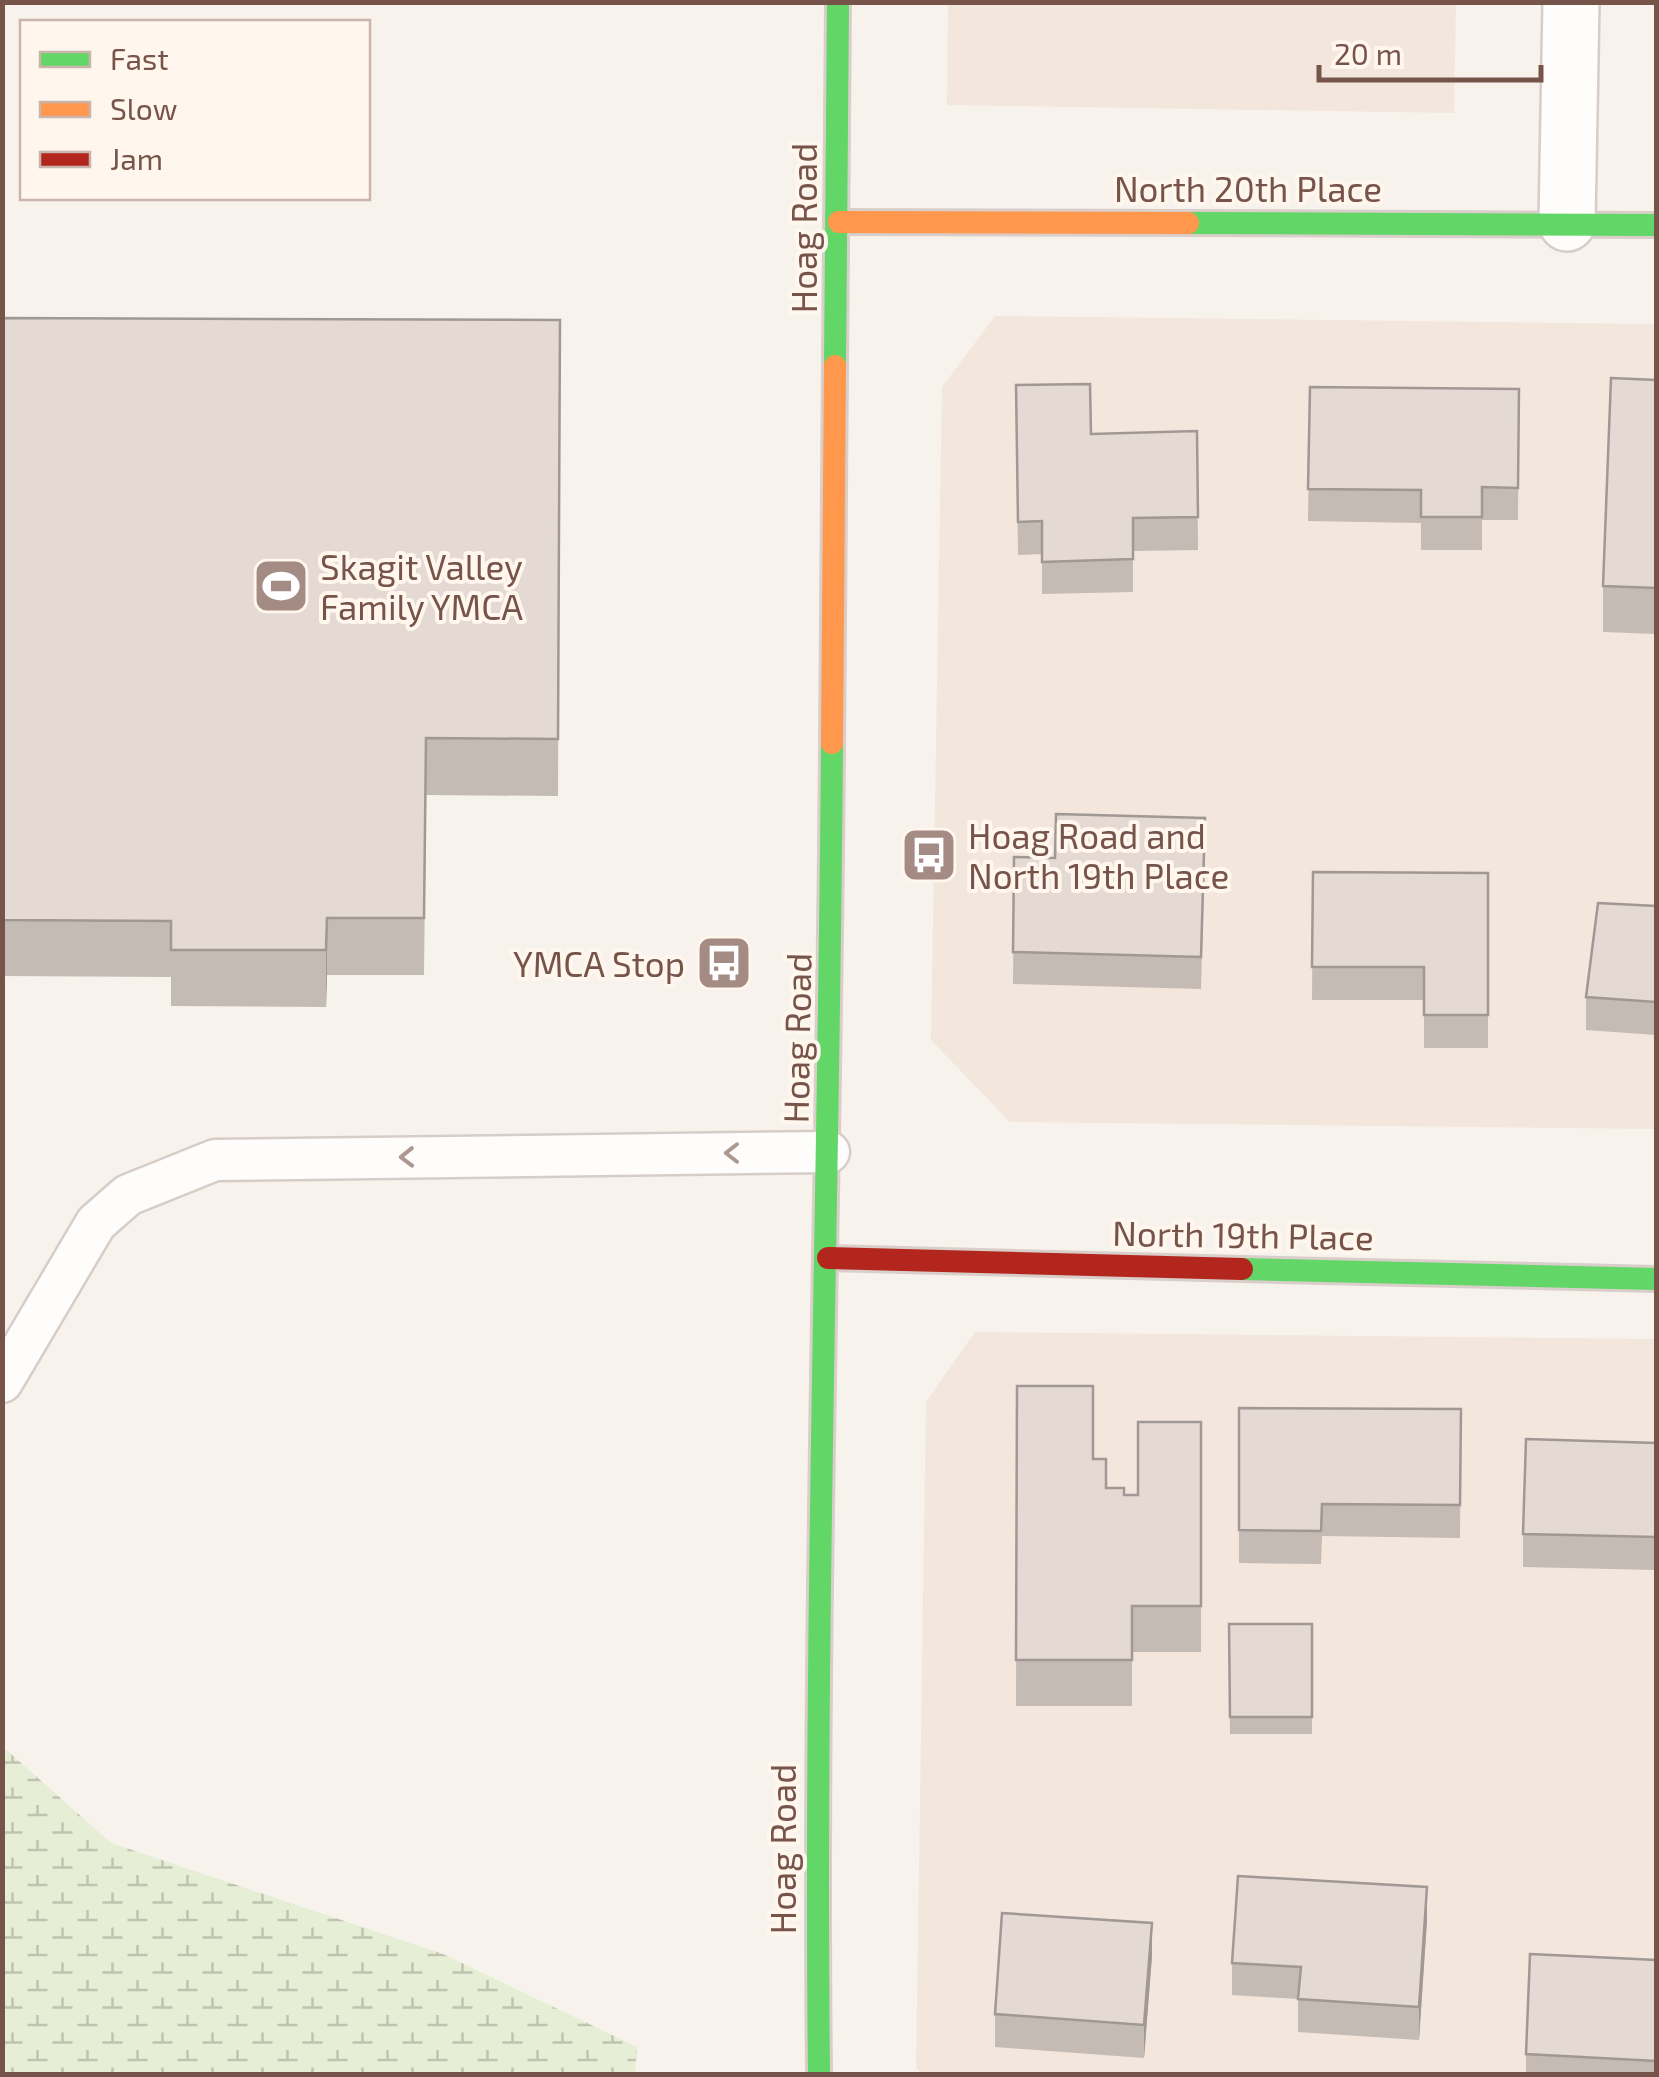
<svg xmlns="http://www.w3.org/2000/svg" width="1659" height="2077" font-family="'Exo 2',sans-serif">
<defs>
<pattern id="wetland-marsh" width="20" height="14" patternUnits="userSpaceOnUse" patternTransform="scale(2.5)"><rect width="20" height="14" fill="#e7eed6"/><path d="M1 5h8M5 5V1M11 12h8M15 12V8" fill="none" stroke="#c0c3b0"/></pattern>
</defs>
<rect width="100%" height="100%" fill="#f8f2ec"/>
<g fill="#f3e6dc">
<polygon points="948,3 1456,3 1454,113 947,105"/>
<polygon points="995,316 1656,324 1656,1129 1010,1122 931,1040 942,387"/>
<polygon points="975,1332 1656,1339 1656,2074 923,2074 916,2068 926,1402"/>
</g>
<polygon fill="url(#wetland-marsh)" points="2,1746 111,1843 443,1954 637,2047 635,2074 3,2074"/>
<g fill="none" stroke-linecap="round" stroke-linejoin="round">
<g stroke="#d6cdc8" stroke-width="45">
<polyline id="lane" points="2,1382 96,1223 128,1195 215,1160 829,1152"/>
</g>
<g stroke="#d6cdc8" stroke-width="60">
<polyline id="street" points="1567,223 1571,2"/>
</g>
<g stroke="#d9cec9" stroke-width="28">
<g id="fast">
<polyline points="1188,223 1656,225"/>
<polyline points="835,366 838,2"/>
<polyline points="1242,1269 1656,1279"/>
<path d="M819,2074c-5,-444 10,-888 13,-1331"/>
</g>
</g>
<g stroke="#d9cec9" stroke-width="28">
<g id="slow">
<polyline points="839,222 1188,223"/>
<polyline points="832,743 835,366"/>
</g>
</g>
<g stroke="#d9cec9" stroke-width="28">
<polyline id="jam" points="828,1258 1242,1269"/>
</g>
<use href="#lane" stroke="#fefdfc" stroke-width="40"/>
<use href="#street" stroke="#fefdfc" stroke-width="55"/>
<use href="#fast" stroke="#63d668" stroke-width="22"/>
<use href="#slow" stroke="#ff974d" stroke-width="22"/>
<use href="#jam" stroke="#b3261e" stroke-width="22"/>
</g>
<g fill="#c4bbb5">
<polygon points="2,318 560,320 558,796 426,795 424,975 327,975 326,1007 171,1006 171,977 2,976"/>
<polygon points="1656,380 1656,634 1603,632 1603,586"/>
<polygon points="1016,385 1091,434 1197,431 1198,550 1133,551 1133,592 1042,594 1042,554 1018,555"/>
<polygon points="1310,387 1519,389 1518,520 1482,520 1482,550 1421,550 1421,523 1308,521"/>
<polygon points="1205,851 1201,989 1013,984 1014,857 1055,858"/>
<polygon points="1313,872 1488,873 1488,1048 1424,1048 1424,1000 1312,1000"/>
<polygon points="1656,906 1656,1035 1586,1030 1586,997"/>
<polygon points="1017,1386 1093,1459 1106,1488 1124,1495 1138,1495 1201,1422 1201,1652 1132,1652 1132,1706 1016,1706"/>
<polygon points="1239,1408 1461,1409 1460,1538 1322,1536 1321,1564 1239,1563"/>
<polygon points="1656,1443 1656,1570 1523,1567 1523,1534"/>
<polygon points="1229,1624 1312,1624 1312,1734 1230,1734"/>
<polygon points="1427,1920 1419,2040 1298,2032 1298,1999 1232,1995 1232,1963"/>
<polygon points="1152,1956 1144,2058 995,2047 995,2014"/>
<polygon points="1656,1960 1656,2074 1526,2074 1526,2054"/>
</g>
<g fill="#a09894">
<polygon points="327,918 327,975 326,1007 326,950"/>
<polygon points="1427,1887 1427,1920 1419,2040 1419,2007"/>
<polygon points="1152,1923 1152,1956 1144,2058 1144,2025"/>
</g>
<g fill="#e4d9d3" stroke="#a09894" stroke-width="2.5">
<polygon points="2,318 560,320 558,739 426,738 424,918 327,918 326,950 171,950 171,921 2,920"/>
<polygon points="1611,378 1656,380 1656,588 1603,586"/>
<polygon points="1090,384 1091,434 1197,431 1198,517 1133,518 1133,559 1042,562 1042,521 1018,522 1016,385"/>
<polygon points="1310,387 1519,389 1518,488 1482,487 1482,517 1421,517 1421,490 1308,489"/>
<polygon points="1056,814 1205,818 1201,957 1013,952 1014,857 1055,858"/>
<polygon points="1313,872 1488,873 1488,1015 1424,1015 1424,967 1312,967"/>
<polygon points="1598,903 1656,906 1656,1002 1586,997"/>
<polygon points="1017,1386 1093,1386 1093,1459 1106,1459 1106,1488 1124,1488 1124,1495 1138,1495 1138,1422 1201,1422 1201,1606 1132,1606 1132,1660 1016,1660"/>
<polygon points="1239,1408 1461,1409 1460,1505 1322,1504 1321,1531 1239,1530"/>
<polygon points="1526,1439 1656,1443 1656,1537 1523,1534"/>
<polygon points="1229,1624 1312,1624 1312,1717 1230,1717"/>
<polygon points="1238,1876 1427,1887 1419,2007 1298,1999 1301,1967 1232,1963"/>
<polygon points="1002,1913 1152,1923 1144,2025 995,2014"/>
<polygon points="1530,1954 1656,1960 1656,2061 1526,2054"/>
</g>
<defs><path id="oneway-chevron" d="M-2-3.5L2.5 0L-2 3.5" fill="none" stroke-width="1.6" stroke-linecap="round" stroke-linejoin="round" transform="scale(2.5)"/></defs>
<g stroke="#ad9891">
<use href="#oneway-chevron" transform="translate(732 1153) rotate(180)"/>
<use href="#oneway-chevron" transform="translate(407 1157) rotate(179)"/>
</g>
<defs>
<g id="stadium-square" transform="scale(2.875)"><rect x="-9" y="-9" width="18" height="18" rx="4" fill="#a48b83" stroke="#fff6ed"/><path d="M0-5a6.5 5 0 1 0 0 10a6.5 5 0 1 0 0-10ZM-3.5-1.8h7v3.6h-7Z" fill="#fff"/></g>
<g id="bus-square" transform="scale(2.875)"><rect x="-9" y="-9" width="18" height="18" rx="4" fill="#a48b83" stroke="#fff6ed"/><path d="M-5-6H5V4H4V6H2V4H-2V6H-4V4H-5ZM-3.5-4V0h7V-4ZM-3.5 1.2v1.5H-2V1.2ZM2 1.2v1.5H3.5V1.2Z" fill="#fff"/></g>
</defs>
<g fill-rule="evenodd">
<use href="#stadium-square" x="281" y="586"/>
<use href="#bus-square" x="929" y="855"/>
<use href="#bus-square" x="724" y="963"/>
</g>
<g text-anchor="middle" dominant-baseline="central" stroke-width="8" stroke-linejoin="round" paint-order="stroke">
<g font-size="35" fill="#77544a" stroke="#fff6ed">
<text x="1248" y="188">North 20th Place</text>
<text transform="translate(803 228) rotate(-90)">Hoag Road</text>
<text transform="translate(796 1038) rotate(-89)">Hoag Road</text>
<text transform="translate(1243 1234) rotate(1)">North 19th Place</text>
<text transform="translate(782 1849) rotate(-90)">Hoag Road</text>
</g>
<g font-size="35" fill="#77544a" stroke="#fff6ed" text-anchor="start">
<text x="320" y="566">Skagit Valley<tspan x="320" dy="40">Family YMCA</tspan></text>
<text x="968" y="835">Hoag Road and<tspan x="968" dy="40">North 19th Place</tspan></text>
<text x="685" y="963" text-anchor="end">YMCA Stop</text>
</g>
</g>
<rect width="1659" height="2077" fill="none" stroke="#77544a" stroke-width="10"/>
<rect x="20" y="20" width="350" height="180" fill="#fff6ed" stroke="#c9b5ac" stroke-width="2.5"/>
<rect x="40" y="52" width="50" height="15" fill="#63d668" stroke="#c9b5ac" stroke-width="2.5"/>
<text x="110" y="70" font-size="30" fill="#77544a">Fast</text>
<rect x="40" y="102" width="50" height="15" fill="#ff974d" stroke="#c9b5ac" stroke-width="2.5"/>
<text x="110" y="120" font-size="30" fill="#77544a">Slow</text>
<rect x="40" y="152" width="50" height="15" fill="#b3261e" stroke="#c9b5ac" stroke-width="2.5"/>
<text x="110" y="170" font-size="30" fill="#77544a">Jam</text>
<path d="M1319 65v15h222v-15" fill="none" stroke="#77544a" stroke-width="5"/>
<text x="1334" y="65" font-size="30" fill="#77544a" stroke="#fff6ed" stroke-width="8" paint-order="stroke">20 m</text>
</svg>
